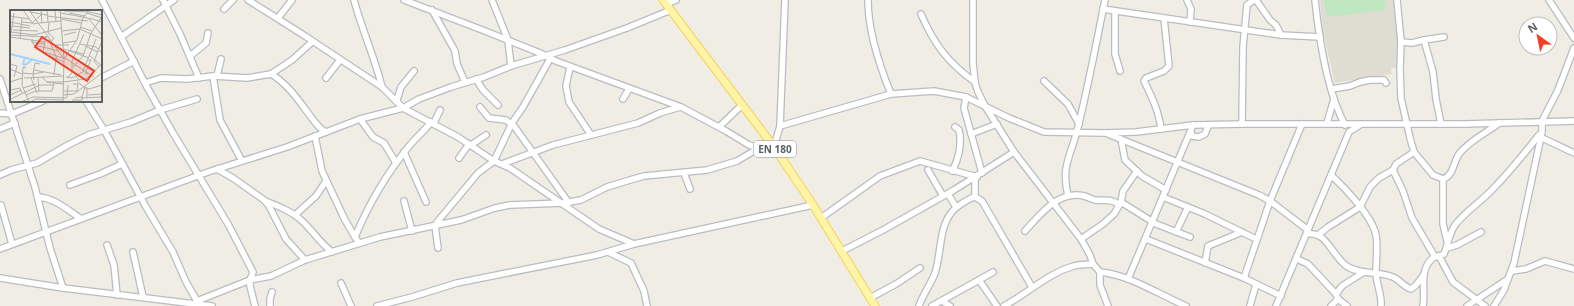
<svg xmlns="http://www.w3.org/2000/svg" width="1574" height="306" font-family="'Noto Sans',sans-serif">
<rect width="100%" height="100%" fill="#efede4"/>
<polygon fill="#dfdcd2" points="1320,0 1397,0 1400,61 1395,63 1398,68 1391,68 1392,74 1335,83 1323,32"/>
<polygon fill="#bfe8c1" points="1324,0 1385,0 1386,10 1327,17"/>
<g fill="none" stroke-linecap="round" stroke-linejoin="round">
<g stroke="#b9bcc1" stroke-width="8">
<g id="minor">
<polyline points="102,0 147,87 173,133 228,224 253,272 250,280 197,301 199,304"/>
<polyline points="163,0 180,34 199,78"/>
<polyline points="248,0 302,34 382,87 403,108 458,137 494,161 510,168 599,229 634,244"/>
<path d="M354,0c8,30 21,58 28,87"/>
<polyline points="404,0 485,31 540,53 556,61 681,107 726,131 749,145 759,148 774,147 780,126 785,0"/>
<polyline points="492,0 508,40 511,66"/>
<path d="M868,0c0,29 12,67 23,94"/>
<polyline points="973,0 973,63 975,83 978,92 985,106 1014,152 1081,239 1090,255 1093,264 1100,272 1100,285 1108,306"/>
<polyline points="1187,0 1191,9 1190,22"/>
<polyline points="1256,0 1270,20 1276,25 1281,35"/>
<path d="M1315,0c4,38 12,92 30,125"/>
<path d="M1397,0l4,41 -1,28 1,29 9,40 4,14 19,23 10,4c11,-4 10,-16 16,-25 11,-14 26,-20 40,-31"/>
<polyline points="1549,0 1574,38"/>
<polyline points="666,4 676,0"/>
<polyline points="224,9 233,0"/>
<polyline points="1103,9 1281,35 1320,37"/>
<polyline points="432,10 455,51 457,64 465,82"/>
<polyline points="1115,11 1115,54 1120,71"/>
<path d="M921,14c13,30 27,49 54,68"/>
<polyline points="278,18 292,0"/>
<polyline points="121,37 174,0"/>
<polyline points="1401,42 1412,43 1424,40"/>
<polyline points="190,56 206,43 208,33"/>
<polyline points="570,67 566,86 569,102 591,135"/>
<path d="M271,74c17,10 28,27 40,43 5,6 7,11 15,15"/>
<polyline points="213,76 220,120 242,161"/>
<polyline points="217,76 221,59"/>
<polyline points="101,78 134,61"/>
<polyline points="326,78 340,60"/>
<polyline points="0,79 35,187 50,248 63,288"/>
<polyline points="476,79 483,90 498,105"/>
<polyline points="1044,81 1068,104 1079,124"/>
<polyline points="145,83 161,78 187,79 213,76 247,78 271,74 292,60 312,42"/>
<polyline points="1332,89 1350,86 1360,82 1370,80 1384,80 1386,83"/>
<polyline points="966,97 964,108 982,173"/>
<polyline points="623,99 629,89"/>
<polyline points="397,100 401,87 414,71"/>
<polyline points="86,101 104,130 146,207 173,252 186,282 197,301"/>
<polyline points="480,107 489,118 506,120 514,126 569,203"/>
<polyline points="0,113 12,114 43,101"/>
<polyline points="360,119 373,137 384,143 396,163"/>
<polyline points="434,123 440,110"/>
<polyline points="1327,123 1334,99"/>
<polyline points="1242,124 1243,47 1247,5 1254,0"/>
<polyline points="1441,124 1436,99 1433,72 1424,40 1444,37"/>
<polyline points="780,126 891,94 934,91 966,97 1009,118 1044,132 1104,133 1136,132 1193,125 1242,124 1465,124 1574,121"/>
<polyline points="719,127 742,105"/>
<polyline points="0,129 15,123"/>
<path d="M1161,129c-2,-17 -9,-32 -17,-48l2,-3 18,-7 5,-5 -5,-48"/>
<polyline points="1191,132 1192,136 1199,137 1205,134 1208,126"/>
<polyline points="971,134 997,124"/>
<polyline points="1108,134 1259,195 1270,201 1308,230"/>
<polyline points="315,136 322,171 345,220 355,237"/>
<polyline points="1540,137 1574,153"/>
<polyline points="1121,139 1125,160 1142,176 1166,190"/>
<polyline points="471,145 486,135"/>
<polyline points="404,152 426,202"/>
<polyline points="459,158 469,144"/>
<polyline points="502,164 553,145 638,123 660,113 680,107"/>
<polyline points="217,169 233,178 264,200 269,206 286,239 305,260"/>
<polyline points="928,170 943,196"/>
<polyline points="1393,170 1403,191 1412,218 1435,257"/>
<path d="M952,171c7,-12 10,-28 7,-41l-4,-3"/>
<polyline points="684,173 690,189"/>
<polyline points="0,175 11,170 37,163 68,145 88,135 131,122 160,110 197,99"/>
<path d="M1331,175c14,13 41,41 45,60 2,12 0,25 0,37 0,12 6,22 5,34"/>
<polyline points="1443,179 1443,224 1447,241"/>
<polyline points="70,185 100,174 122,164"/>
<polyline points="948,194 956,207"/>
<path d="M1068,196c-7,-30 2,-38 9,-65 11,-43 19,-87 28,-131"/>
<path d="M38,197c17,1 28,12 42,21"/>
<polyline points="975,197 982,201 1032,287"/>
<polyline points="1163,197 1205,214 1256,239"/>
<path d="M265,201c13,5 26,10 36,19 11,10 19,23 31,32"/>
<polyline points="404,201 412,231"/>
<polyline points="1121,202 1156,224 1190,237"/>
<polyline points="1,205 12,244"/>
<polyline points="295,215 316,196 326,181"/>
<polyline points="821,218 880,176 920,161 977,177"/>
<path d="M1025,231c15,-16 33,-41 59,-35 4,1 7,3 11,4 9,1 17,-2 24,5"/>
<polyline points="1176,232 1188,207"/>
<path d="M1307,233c4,1 9,1 12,3 9,3 17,24 29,31 14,8 31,4 45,10 7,3 11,10 18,12l5,-4 7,-9"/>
<polyline points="1318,235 1328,227 1360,207 1370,187 1379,178 1393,170 1396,164 1414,152"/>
<polyline points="1081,239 1103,224 1114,214 1121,202 1123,191 1137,171"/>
<polyline points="1146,239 1244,278 1281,296"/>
<path d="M359,243l-4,-6c14,-34 32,-64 55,-92 7,-8 15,-15 21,-23"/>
<polyline points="107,245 114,265 117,295"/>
<polyline points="438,248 435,226 438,221 478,173 494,161 512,123 523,107 550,59"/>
<polyline points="1447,248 1457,245 1481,232"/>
<polyline points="0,249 208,172 287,147 360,119 403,108 419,99 451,87 484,77 511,66 565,50 627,28 671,10"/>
<polyline points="842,251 883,230 954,190 1014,152"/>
<polyline points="133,252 143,297"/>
<polyline points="608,252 631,263 644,291 647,306"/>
<polyline points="1439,256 1453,282 1485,306"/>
<polyline points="1297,259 1308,264 1336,294"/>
<polyline points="1205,263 1208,246 1242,232"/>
<polyline points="1512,271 1526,269 1545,261 1574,269"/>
<path d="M1100,272c30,3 58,22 86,34"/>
<polyline points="0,278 63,288 212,306"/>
<polyline points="1244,278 1270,201 1302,124"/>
<polyline points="1128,279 1193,125"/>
<polyline points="979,280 993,272"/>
<polyline points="341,283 351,306"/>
<polyline points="870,298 896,284 920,268"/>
<polyline points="1338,299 1347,306"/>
<polyline points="942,301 950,306"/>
<polyline points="255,306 250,286 250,280 271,276 305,260 380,237 461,220 495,208 510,205 563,203 581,200 607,187 630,180 644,176 707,170 737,161 759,148"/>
<polyline points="270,306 270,299 272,292"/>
<polyline points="377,306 412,297 457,283 597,255 634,244 813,205"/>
<path d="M919,306c4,-12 12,-22 16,-33 8,-25 2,-54 26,-69 5,-3 9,-6 14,-7v-19"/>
<polyline points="932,306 979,280 997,306"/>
<path d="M1004,306c23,-12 44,-33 70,-40 6,-2 12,-1 19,-2"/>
<polyline points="1250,306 1256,284"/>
<polyline points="1276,306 1349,132 1360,125"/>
<polyline points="1331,306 1338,299 1336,294 1342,286 1364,272"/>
<path d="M1423,306c3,-15 -5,-36 10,-48 3,-2 8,-2 11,-4 4,-10 5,-20 11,-29 10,-13 24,-22 36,-34 17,-17 33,-37 48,-56"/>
<polyline points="1467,306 1508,279 1514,263 1542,132 1542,121 1558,90 1574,48"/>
<polyline points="1494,306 1504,290 1508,279"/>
</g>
</g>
<g stroke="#f8d154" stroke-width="9">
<polyline id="major" points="663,0 774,147 813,205 875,306"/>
</g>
<use href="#minor" stroke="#fff" stroke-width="5.5"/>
<use href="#major" stroke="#fff5a9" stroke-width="7"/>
</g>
<g text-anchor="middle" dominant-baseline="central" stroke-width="3" stroke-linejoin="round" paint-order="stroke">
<rect fill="#fff" stroke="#8d9093" stroke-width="1" x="754" y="141" width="42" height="16" rx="3"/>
<g font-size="10" font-weight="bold" fill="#5c6065">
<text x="775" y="149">EN 180</text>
</g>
</g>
<g transform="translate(10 10)">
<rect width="92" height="92" fill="#efede4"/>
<path fill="none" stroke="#a4d3ff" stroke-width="2" d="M0,44l40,10M15,47l-2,7 2,1 8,-6"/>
<path fill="none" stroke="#b0b1ad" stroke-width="1" d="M13,0l10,14 5,-1M19,0l35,49 13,-19 6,-22 6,-8M31,0l1,13M37,0l1,12M45,0l1,12M50,0l4,49 -1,43M54,1l26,1 12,3M20,2l17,3M51,3l27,5 14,17M59,3l16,3M77,3l15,5M0,6l19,3M37,6l41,5M79,8l13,4M51,9l20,4M0,12l20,4M12,12l10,1 9,-8M39,12l-1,11 6,5 -2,3M29,13l22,-2M2,16l18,2M70,17l12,4M3,20l25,1M52,21l18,-2 22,10M1,22l23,3 27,-7M1,23l3,-20M1,25l37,2M54,25l12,-3M0,27l35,5M10,29l2,-21M22,29v4l13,11 19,8M39,29l8,20M22,32l13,2M53,33l13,-2M70,34l16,3 6,6M24,35l25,6M46,35h13M75,36l13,6M53,39l21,5M60,41l19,7M33,42l3,-16M34,42l19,6M58,44l27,16M80,46l11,9M55,48l29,19M0,54l7,2 -3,11M63,57l10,-11 8,-23 10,-15M89,57l-5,-6 8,-20M16,58l-3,-1 -1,18 7,17M0,59l12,5M24,60l27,5M62,60l7,10M73,61l13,-32M12,63l11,1 2,-11 5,1M78,64l-3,-1 6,-13h-3M44,65l2,-16M32,67l5,5h16M56,67l6,1 12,-7M58,67l4,-4v-12l12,-27M14,68l40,-2M21,68l6,15M28,68l1,13M24,70l-1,-6 11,-2M0,72l12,-4M37,72l16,2M53,72l23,-3 16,-15M67,72l10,7v9M28,75h16M13,78l13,-4M0,80l10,-2 2,5M54,81h13l1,-7h-5M0,85l11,-5M16,85l10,-4h16l2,-8M53,85l11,-1 28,-21M78,85l14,-1M57,87l1,-12M65,88l7,-1 3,-10 4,2 13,-4M71,88l21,-1M1,89l27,-13M62,90h10l1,-3M11,92l12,-5 34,1M20,92l6,-3 27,1"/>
<path fill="#f24027" fill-opacity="0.15" stroke="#f24027" stroke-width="2" d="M32,27l52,34 -7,10 -52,-34z"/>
<rect width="92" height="92" fill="none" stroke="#5c6065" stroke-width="2"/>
</g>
<g transform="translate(1538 36) rotate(327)"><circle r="19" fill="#ffffff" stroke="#bebfc1"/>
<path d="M0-3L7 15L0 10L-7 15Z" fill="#f24027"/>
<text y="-6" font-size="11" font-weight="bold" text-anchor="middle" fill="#5c6065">N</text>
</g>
</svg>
